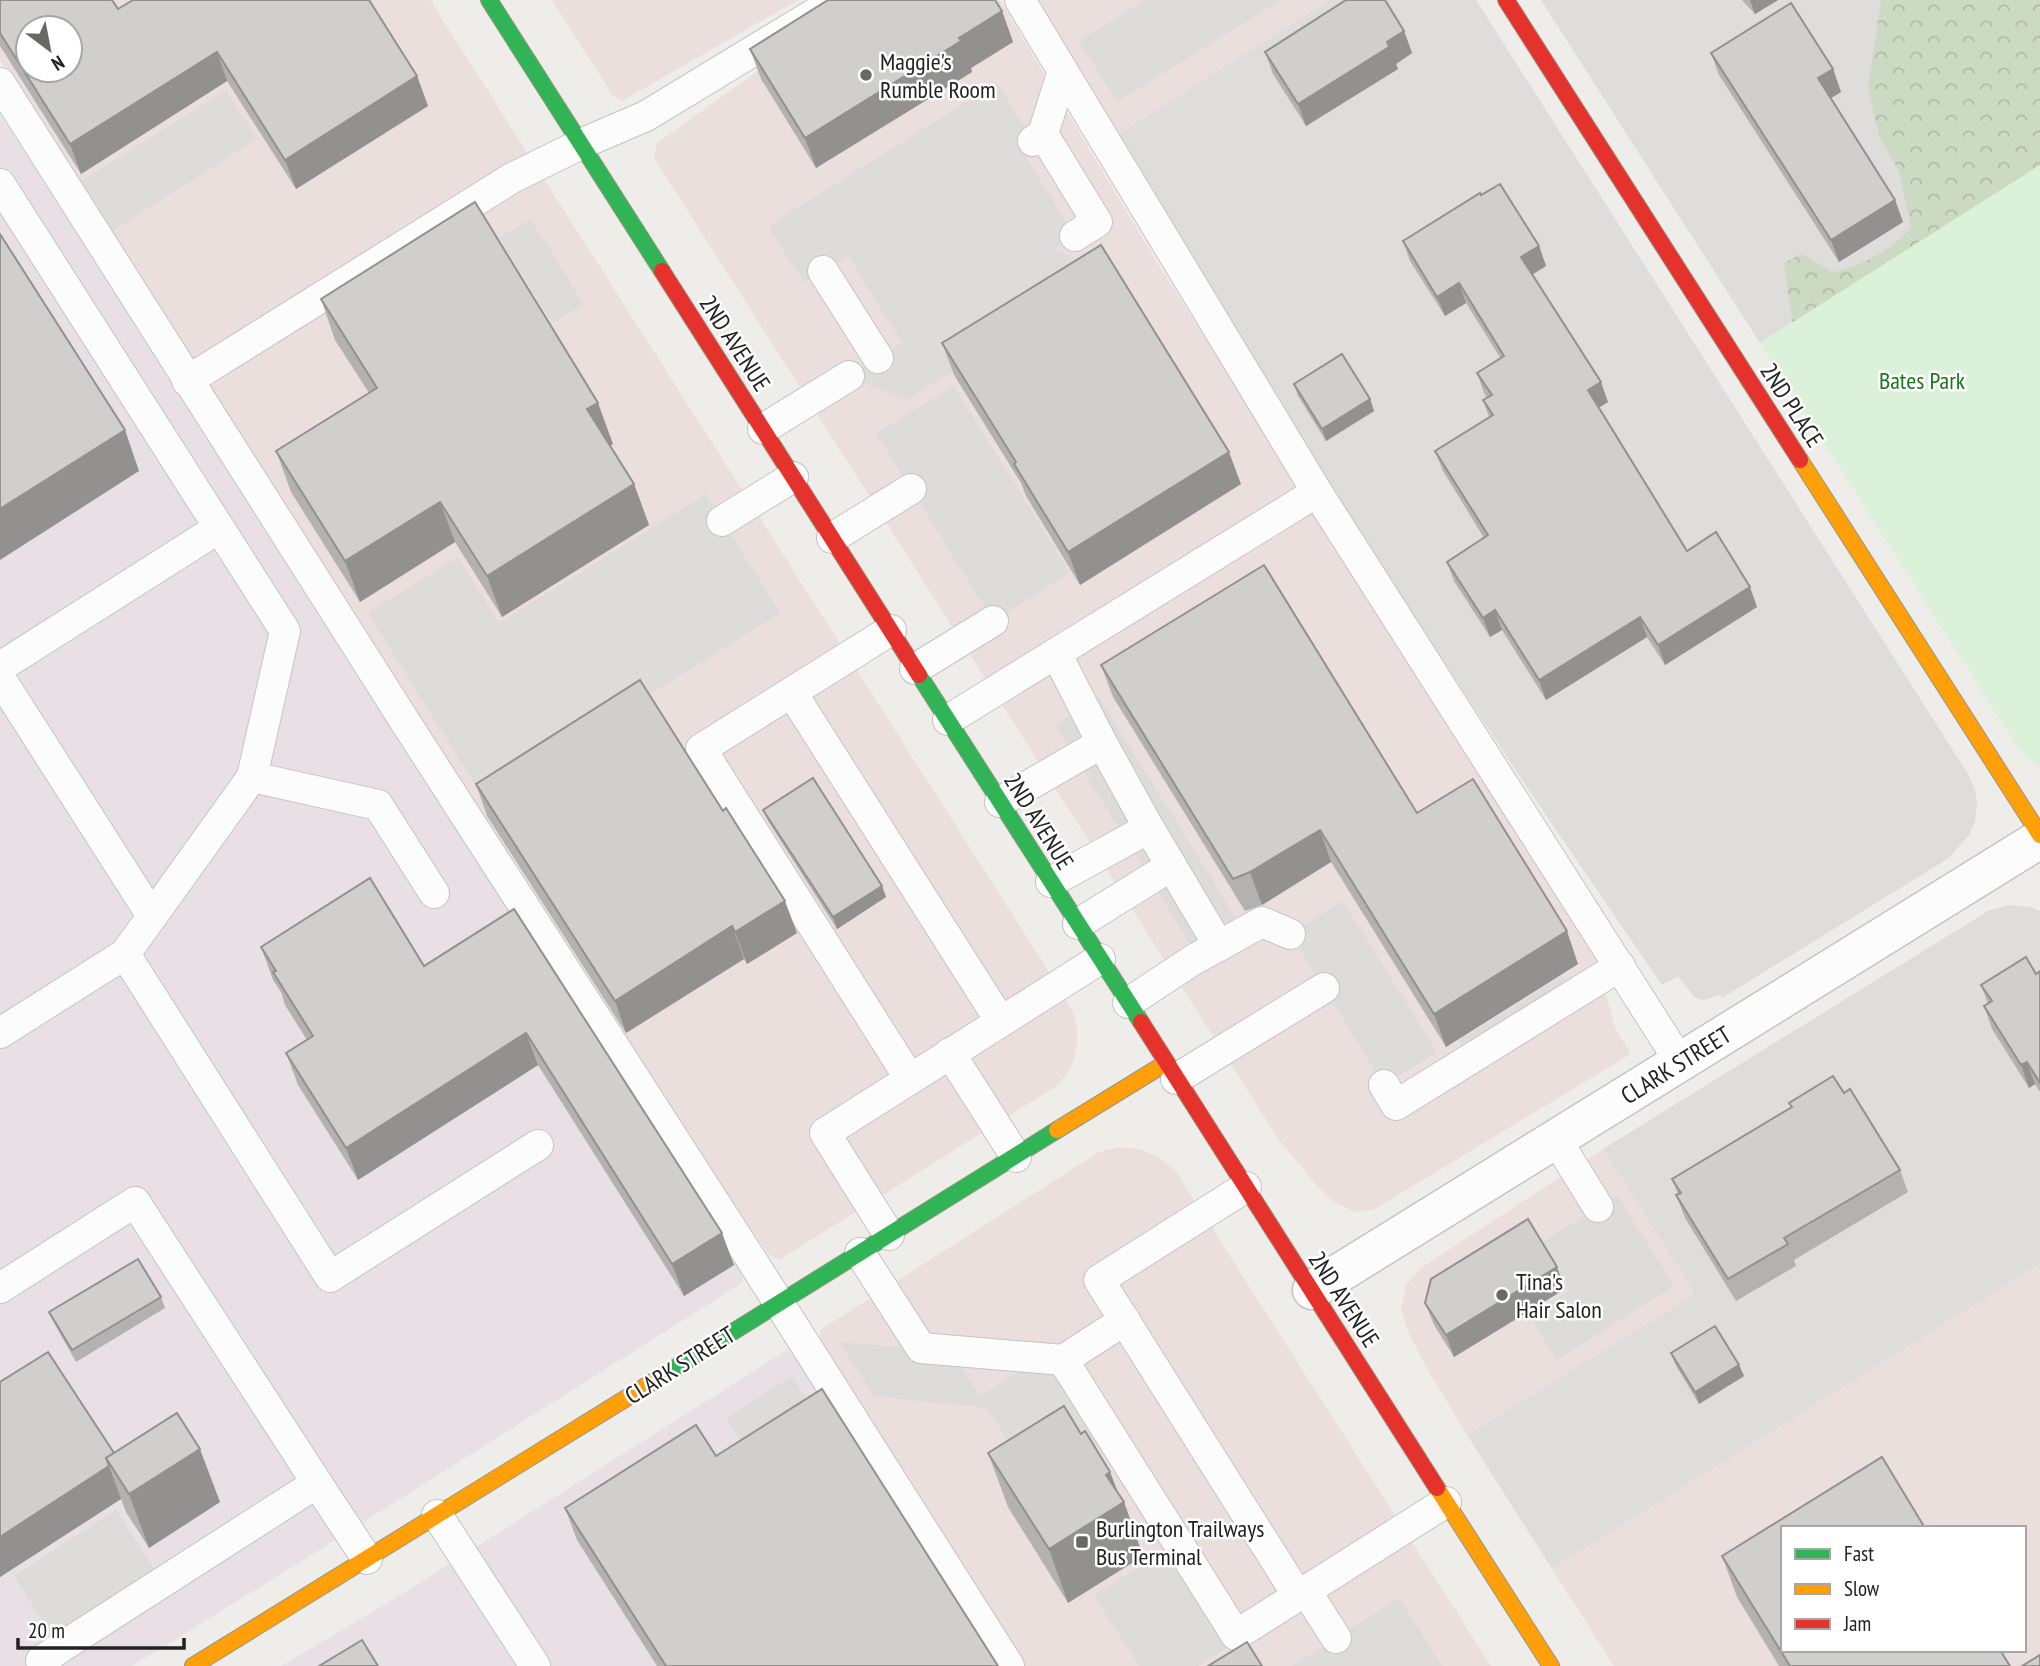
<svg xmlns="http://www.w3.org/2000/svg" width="2040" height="1666" font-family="'PT Sans Narrow',sans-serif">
<defs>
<pattern id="forest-crowns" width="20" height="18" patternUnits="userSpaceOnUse" patternTransform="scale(1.75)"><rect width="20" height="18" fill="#cddac3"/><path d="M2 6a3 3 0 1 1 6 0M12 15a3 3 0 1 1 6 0" fill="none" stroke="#b0bba7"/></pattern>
</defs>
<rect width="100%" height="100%" fill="#efedea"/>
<g fill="#dedddb">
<polygon points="1329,0 1476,0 1968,774 1975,789 1977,806 1975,822 1969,835 1949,858 1722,998 1720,995 1704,1000 1695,998 1678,976 1662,985 1528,789 1326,483 1117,135"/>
<polygon points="1541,0 2040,0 2040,165 1760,343"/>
<polygon points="2009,905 2031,907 2040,911 2040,1264 1552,1569 1467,1435 1695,1294 1603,1149 1988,911"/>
</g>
<g fill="#ebdfde" fill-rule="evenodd">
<path d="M0,0h430l635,997 8,15 4,16v16l-3,17 -8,14 -11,12 -276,173 -11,-6 -162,-239 -606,-954zM28,28h42v42h-42z"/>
<polygon points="552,0 798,0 622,101 613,96"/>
<polygon points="872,0 1000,0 1161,269 1505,806 1594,953 1616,1030 1631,1054 1373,1210 1356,1212 1335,1203 1317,1186 1279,1140 654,158 657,143 769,63"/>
<polygon points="1039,0 1329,0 1117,135"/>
<polygon points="1119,1147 1139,1149 1159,1157 1175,1170 1491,1666 1024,1666 821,1344 820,1330 1099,1152"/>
<polygon points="1603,1149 1695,1294 1467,1435 1427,1369 1408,1332 1401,1310 1406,1285 1421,1268"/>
<path d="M2040,1264v402h-426l-62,-97zM1783,1528h241v122h-241z"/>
</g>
<g fill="#e8e0e4">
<polygon points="0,114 742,1270 742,1283 294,1566 132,1666 0,1666"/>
<polygon points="787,1350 804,1367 994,1666 281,1666 391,1601"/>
</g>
<g fill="#dddcdb">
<polygon points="1145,0 1281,0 1117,102 1079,41"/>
<polygon points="997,83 1033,141 1021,149 1075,236 1054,249 1110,274 906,400 849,376 902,343 848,256 804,283 768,226"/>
<polygon points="226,90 257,139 98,240 67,190"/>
<polygon points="531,219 584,304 552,323 499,238"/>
<polygon points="954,386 1070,573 993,621 876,433"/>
<polygon points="706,494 780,613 484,799 368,613 458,557 499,623"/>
<polygon points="1099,697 1238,921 1193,949 1055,725"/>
<polygon points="1343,901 1437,1052 1384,1085 1290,934"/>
<polygon points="1562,976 1574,995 1470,1059 1459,1041"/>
<polygon points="1617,1195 1674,1286 1557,1360 1529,1315 1570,1290 1541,1243"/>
<polygon points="840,1342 951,1351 980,1396 1040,1358 1111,1436 1035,1484 987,1408 873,1396"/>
<polygon points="792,1376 822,1424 757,1466 726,1419"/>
<polygon points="116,1510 163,1583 60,1648 14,1576"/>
<polygon points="1178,1543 1239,1640 1198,1666 1139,1666 1094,1595"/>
<polygon points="1399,1598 1442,1666 1292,1666 1336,1638"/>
</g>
<path fill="url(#forest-crowns)" d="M1881,0h159v418l-245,-77 -11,-78 17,-9 32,18c28,-6 60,-22 78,-45l-12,-56 -20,-35 -11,-49z"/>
<polygon fill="#dcf1da" points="2040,165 2040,767 2028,759 2017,746 1760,343"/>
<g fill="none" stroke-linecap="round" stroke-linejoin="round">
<g stroke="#c5c4c2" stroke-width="32">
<g id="lane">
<polyline points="1020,0 1317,492 1680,1062"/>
<polyline points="0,83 404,720 751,1259 1009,1666"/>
<polyline points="1043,134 1097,222 1075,236"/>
<polyline points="1033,141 1043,134 1063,71"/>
<polyline points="0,184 285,631 252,777 125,954"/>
<polyline points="823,271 878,358"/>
<polyline points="187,381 512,178 581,144 646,116 837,0"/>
<polyline points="763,429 849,376"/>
<polyline points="722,521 793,477"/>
<polyline points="832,538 911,489"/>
<polyline points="891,630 701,749 910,1079"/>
<polyline points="0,667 219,528"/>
<polyline points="915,669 993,621"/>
<polyline points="0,678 152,916"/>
<polyline points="792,693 1001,1022"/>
<polyline points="948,720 1317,492"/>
<polyline points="252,777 378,805 434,893"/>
<polyline points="1000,802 1102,743 1056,653"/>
<polyline points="1149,828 1219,946"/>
<polyline points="1051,882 1149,828 1102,743"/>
<polyline points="1078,924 1171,866"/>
<polyline points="1128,1003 1193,960 1262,922 1290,934"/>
<polyline points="0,1033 125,954 330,1277 538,1145"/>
<polyline points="950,1053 1016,1157"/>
<polyline points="1176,1079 1324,988"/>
<polyline points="1384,1085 1396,1105 1620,966"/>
<polyline points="1556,1139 1598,1207"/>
<polyline points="1246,1187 1099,1280 1298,1596"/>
<polyline points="889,1235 825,1133 1100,959"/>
<polyline points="860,1253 921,1348 1063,1360 1125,1320"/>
<polyline points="0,1288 135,1202 317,1483"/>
<polyline points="1063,1360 1236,1635 1446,1502"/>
<polyline points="437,1515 535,1666"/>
<polyline points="1306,1591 1336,1638"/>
<polyline points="44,1666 41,1661 60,1648 317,1483 367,1559"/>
</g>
</g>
<g stroke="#c5c4c2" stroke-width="41">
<polyline id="street" points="1312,1290 2040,839"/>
</g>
<g stroke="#979784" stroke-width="18">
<g id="fast">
<polyline points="489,0 662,271"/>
<polyline points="919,675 1141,1022"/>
<polyline points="654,1381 1057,1130"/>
</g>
</g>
<g stroke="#979784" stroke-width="18">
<g id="slow">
<polyline points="1800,460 2040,835"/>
<polyline points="1057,1130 1166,1063"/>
<polyline points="1437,1488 1551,1666"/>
<polyline points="193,1666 654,1381"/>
</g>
</g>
<g stroke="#979784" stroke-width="18">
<g id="jam">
<polyline points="1506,0 1800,460"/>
<polyline points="662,271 919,675"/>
<polyline points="1141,1022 1437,1488"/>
</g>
</g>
<use href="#lane" stroke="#fdfcfc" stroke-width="30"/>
<use href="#street" stroke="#fdfcfc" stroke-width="38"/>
<use href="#fast" stroke="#30b455" stroke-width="16"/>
<use href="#slow" stroke="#ff9f0a" stroke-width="16"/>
<use href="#jam" stroke="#e5322d" stroke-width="16"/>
</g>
<g fill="#b4b2b0">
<polygon points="0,0 118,9 417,76 428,106 296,189 227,81 81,174 0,46"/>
<polygon points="1742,0 1778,0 1755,14"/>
<polygon points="1002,11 1013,42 971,68 972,72 816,168 761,79 750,49"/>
<polygon points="1404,31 1412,53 1396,64 1398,69 1306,126 1273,74 1265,52"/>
<polygon points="1711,53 1833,69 1841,92 1831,98 1895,200 1903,222 1839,262 1719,75"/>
<polygon points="1403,241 1539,246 1546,266 1532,275 1608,402 1599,408 1687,551 1757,607 1665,665 1647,637 1546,700 1502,630 1490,637 1454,581 1447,562 1484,538 1443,471 1435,451 1489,417 1483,400 1487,398 1484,393 1477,373 1501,359 1466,303 1445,316 1410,261"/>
<polygon points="321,299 613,444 610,446 634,484 649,525 502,617 455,542 360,602 291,492 276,451 369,393 335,340"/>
<polygon points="942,343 1241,484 1080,585 1026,496 1021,483 954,375"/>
<polygon points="1294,384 1370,399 1374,411 1326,441 1298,396"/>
<polygon points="1101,665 1417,813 1578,964 1446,1047 1331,862 1262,905 1245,911 1113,697"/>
<polygon points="476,784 797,933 747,964 744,959 626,1033 487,816"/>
<polygon points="763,810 882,886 886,897 837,929 768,821"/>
<polygon points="514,909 734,1265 684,1296 538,1065 358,1180 298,1085 286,1053 307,1040 285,1005 281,992 273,980 261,947 424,966"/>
<polygon points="2040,971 2040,1092 2035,1084 2029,1088 1992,1029 1984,1006 1988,1004 1981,985 2036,974"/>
<polygon points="1844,1093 1900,1170 1908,1192 1794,1260 1796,1266 1736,1301 1685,1218 1676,1195 1678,1194 1672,1179 1791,1108 1789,1103"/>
<polygon points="1565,1289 1454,1357 1434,1325 1425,1303"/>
<polygon points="161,1297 165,1308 76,1362 54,1323 49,1312"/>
<polygon points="1671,1353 1739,1365 1744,1376 1699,1404 1675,1364"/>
<polygon points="0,1382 114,1453 220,1502 149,1548 126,1512 121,1499 0,1577"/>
<polygon points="1081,1434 1110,1472 1118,1494 1124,1502 1143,1556 1068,1603 1008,1507 988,1453"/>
<polygon points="716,1456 998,1666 657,1666 577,1540 565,1508"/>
<polygon points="1722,1556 2010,1666 1779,1666 1737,1597"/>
</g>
<g fill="#929190">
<polygon points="1750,0 1778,0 1755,14"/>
<polygon points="1002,11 1013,42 971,68 972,72 816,168 805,138"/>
<polygon points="1404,31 1412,53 1396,64 1398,69 1306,126 1298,104 1387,42"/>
<polygon points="217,52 227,81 81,174 70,144"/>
<polygon points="1833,69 1841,92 1826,101 1818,78"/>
<polygon points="417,76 428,106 296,189 285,160"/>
<polygon points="1895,200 1903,222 1839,262 1831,240"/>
<polygon points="1539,246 1546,266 1528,277 1521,257"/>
<polygon points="1459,283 1466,303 1445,316 1437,297"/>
<polygon points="1601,382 1608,402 1595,410 1588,390"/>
<polygon points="1370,399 1374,411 1326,441 1322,429"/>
<polygon points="598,403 613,444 602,450 587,409"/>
<polygon points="125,430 139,471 0,560 0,509"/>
<polygon points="1229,452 1241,484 1080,585 1068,552"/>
<polygon points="634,484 649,525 502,617 487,576"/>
<polygon points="440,502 455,542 360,602 345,561"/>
<polygon points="1750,587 1757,607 1665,665 1658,645"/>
<polygon points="1495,610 1502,630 1490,637 1483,618"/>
<polygon points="1640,617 1647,637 1546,700 1539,680"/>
<polygon points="1320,830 1331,862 1262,905 1250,872"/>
<polygon points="882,886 886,897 837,929 833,917"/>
<polygon points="785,901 797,933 747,964 735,932"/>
<polygon points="732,926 744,959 626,1033 615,1001"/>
<polygon points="1567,931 1578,964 1446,1047 1434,1014"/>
<polygon points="526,1033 538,1065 358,1180 346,1148"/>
<polygon points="2027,1062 2035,1084 2029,1088 2021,1065"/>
<polygon points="722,1233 734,1265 684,1296 672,1264"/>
<polygon points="1557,1267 1565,1289 1454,1357 1446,1335"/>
<polygon points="1739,1365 1744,1376 1699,1404 1695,1392"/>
<polygon points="200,1449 220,1502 149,1548 129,1494"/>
<polygon points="109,1466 121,1499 0,1577 0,1537"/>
<polygon points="1110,1472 1122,1503 1124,1502 1143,1556 1068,1603 1049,1549 1106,1475"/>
</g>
<g fill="#d1cfcd" stroke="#929190" stroke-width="2" fill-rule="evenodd">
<path d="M0,0h112l6,9 15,-9h236l48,76 -132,84 -68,-108 -147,92 -70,-111zM28,28h42v42h-42z"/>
<polygon points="828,0 995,0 1002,11 959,38 961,41 805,138 750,49"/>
<polygon points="1346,0 1385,0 1404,31 1387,42 1389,47 1298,104 1265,52"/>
<polygon points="1791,3 1833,69 1818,78 1895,200 1831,240 1711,53"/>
<polygon points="1500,184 1539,246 1521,257 1601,382 1588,390 1687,551 1716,532 1750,587 1658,645 1640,617 1539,680 1495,610 1483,618 1447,562 1488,535 1435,451 1493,415 1483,400 1492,395 1477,373 1504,356 1459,283 1437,297 1403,241 1480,193 1481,195"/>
<polygon points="475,202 598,403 587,409 634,484 487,576 440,502 345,561 276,451 377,388 321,299"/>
<polygon points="0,234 125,430 0,509"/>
<polygon points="1101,245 1229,452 1068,552 1014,464 1016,462 942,343"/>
<polygon points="1342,354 1370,399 1322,429 1294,384"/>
<polygon points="1264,565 1417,813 1473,779 1567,931 1434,1014 1320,830 1250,872 1233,879 1101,665"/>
<polygon points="640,680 723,811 726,808 785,901 735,932 732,926 615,1001 476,784"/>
<polygon points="813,778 882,886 833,917 763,810"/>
<polygon points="370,878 424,966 514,909 722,1233 672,1264 526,1033 346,1148 286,1053 313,1036 273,972 276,971 261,947"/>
<polygon points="2026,957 2036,974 2040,971 2040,1083 2027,1062 2021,1065 1984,1006 1992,1001 1981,985"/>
<polygon points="1833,1076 1844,1093 1850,1089 1900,1170 1784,1238 1788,1244 1728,1279 1676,1195 1681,1193 1672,1179 1792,1107 1789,1103"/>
<polygon points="1528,1219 1557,1267 1446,1335 1425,1303 1431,1279"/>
<polygon points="138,1259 161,1297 72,1350 49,1312"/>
<polygon points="1715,1326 1739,1365 1695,1392 1671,1353"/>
<polygon points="48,1352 114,1453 106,1458 109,1466 0,1537 0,1382"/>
<polygon points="822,1389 998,1666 666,1666 565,1508 696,1425 716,1456"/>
<polygon points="1064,1406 1081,1434 1085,1431 1110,1472 1106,1475 1124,1502 1049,1549 988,1453"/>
<polygon points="177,1413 200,1449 129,1494 106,1458"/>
<polygon points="1882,1457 1925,1528 1783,1528 1783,1650 2000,1650 2010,1666 1790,1666 1722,1556"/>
<polygon points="362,1640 378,1666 319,1666"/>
<polygon points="1247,1642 1262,1666 1208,1666"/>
<polygon points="2040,1655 2040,1666 2022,1666"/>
</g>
<g fill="#696867" stroke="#fff" stroke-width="2.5">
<circle cx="866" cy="75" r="7"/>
<circle cx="1502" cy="1295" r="7"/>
<rect x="1075" y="1535" width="14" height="14" rx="3.5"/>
</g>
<g text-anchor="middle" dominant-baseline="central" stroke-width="5" stroke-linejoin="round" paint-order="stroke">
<g font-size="24" fill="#212121" stroke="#fff" text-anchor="start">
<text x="880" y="61">Maggie's<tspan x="880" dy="28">Rumble Room</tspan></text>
<text x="1516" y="1281">Tina's<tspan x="1516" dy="28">Hair Salon</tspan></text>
<text x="1096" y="1528">Burlington Trailways<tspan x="1096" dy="28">Bus Terminal</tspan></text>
</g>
<g font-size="24" fill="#212121" stroke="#fff">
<text transform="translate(735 343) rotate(57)">2ND AVENUE</text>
<text transform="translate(1792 405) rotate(57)">2ND PLACE</text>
<text transform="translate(1039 821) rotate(58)">2ND AVENUE</text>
<text transform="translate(1676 1065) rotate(-32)">CLARK STREET</text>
<text transform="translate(1344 1299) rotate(57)">2ND AVENUE</text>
<text transform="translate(680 1365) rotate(-32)">CLARK STREET</text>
</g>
<g font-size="24" fill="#19751a" stroke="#fff">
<text x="1922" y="380">Bates Park</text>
</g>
</g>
<rect x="1781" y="1526" width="245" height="126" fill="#ffffff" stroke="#a6a6a6" stroke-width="2"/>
<rect x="1795" y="1549" width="35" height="10" fill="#30b455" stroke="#a6a6a6" stroke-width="2"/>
<text x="1844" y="1561" font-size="21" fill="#212121">Fast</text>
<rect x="1795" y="1584" width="35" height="10" fill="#ff9f0a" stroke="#a6a6a6" stroke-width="2"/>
<text x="1844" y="1596" font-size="21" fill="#212121">Slow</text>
<rect x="1795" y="1619" width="35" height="10" fill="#e5322d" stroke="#a6a6a6" stroke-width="2"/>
<text x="1844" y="1631" font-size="21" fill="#212121">Jam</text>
<g transform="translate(49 49) rotate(148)"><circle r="33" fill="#ffffff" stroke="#a6a6a6" stroke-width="2"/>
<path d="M0-5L12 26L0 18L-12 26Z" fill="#696867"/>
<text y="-10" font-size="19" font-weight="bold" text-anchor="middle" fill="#212121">N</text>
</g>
<path d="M18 1638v10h166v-10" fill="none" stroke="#212121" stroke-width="3.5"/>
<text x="28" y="1638" font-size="21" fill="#212121" stroke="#ffffff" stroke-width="5" paint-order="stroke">20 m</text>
</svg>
